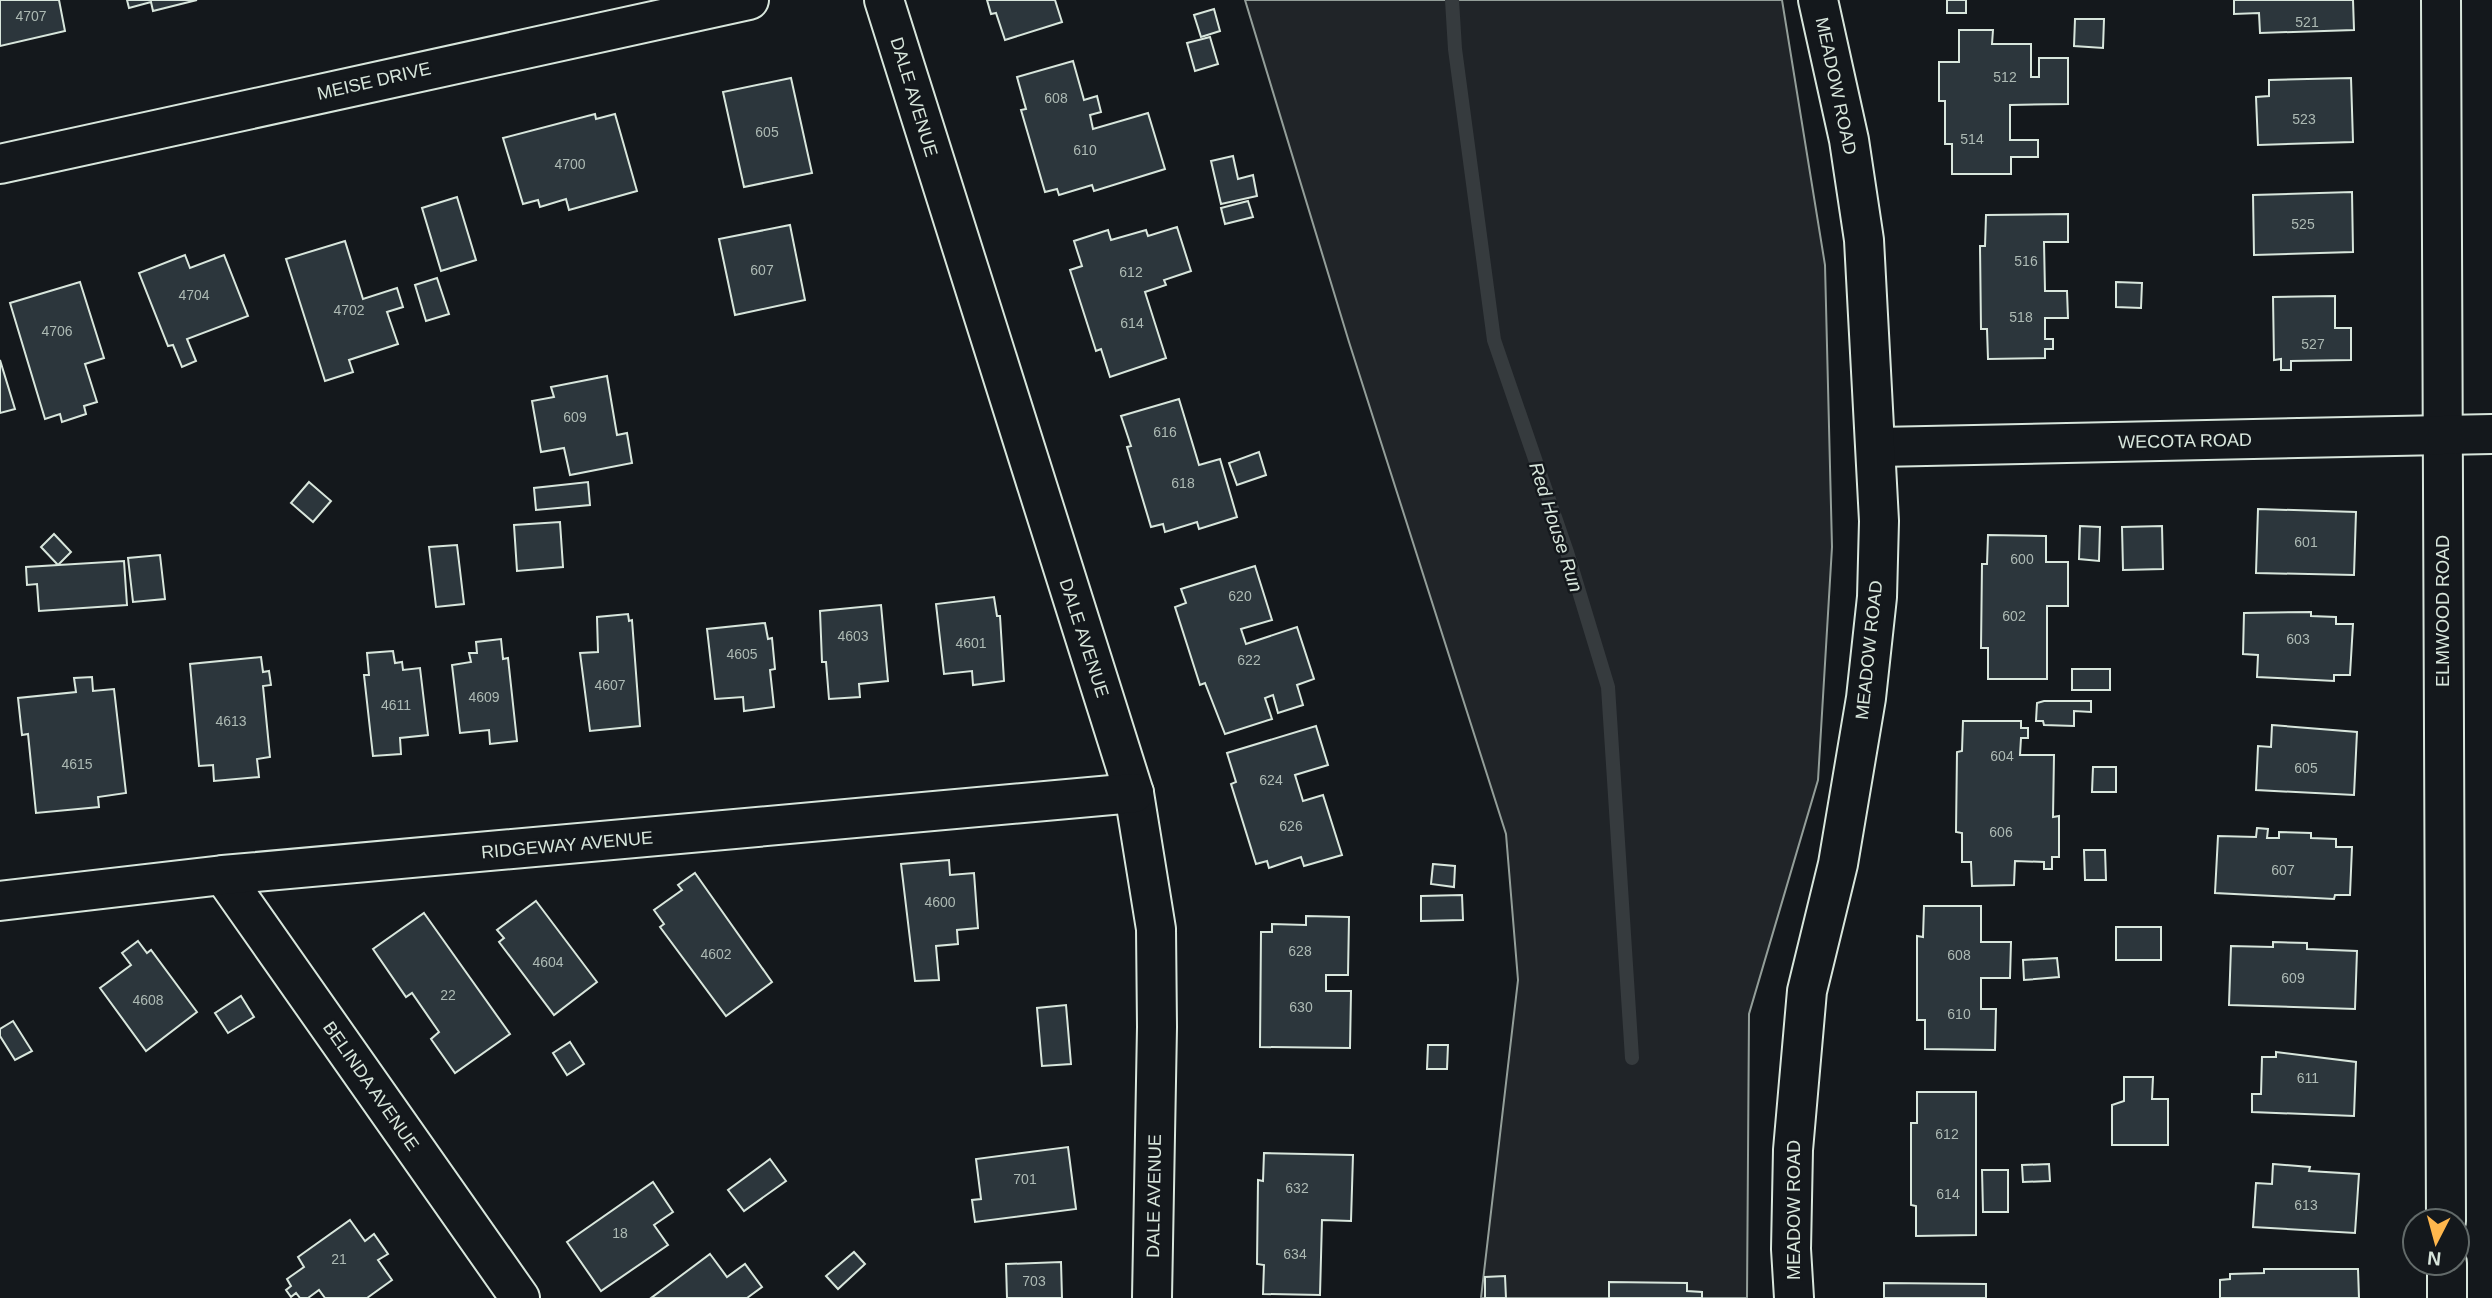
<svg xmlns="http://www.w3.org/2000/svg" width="2492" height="1298" font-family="Arial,sans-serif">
<rect width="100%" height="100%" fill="#14181c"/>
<polygon fill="#202428" stroke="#939e99" stroke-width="2" points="1245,0 1782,0 1825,265 1832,547 1818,780 1749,1014 1747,1298 1481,1298 1518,980 1506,834 1349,342"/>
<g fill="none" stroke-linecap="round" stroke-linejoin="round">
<polyline stroke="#363b3e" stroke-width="14" points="1452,0 1455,49 1494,340 1567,552 1608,687 1632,1058"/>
</g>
<g fill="#2c363c" stroke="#d8e6dc" stroke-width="2">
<polygon points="0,0 59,0 65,31 0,46"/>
<polygon points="127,0 197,0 153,11 151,2 129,8"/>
<polygon points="987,0 1055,0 1062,22 1005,40 996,13 991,14"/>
<rect x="1947" y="0" width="19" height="13"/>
<polygon points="2234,0 2353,0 2354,30 2260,33 2259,13 2234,14"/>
<polygon points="1214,9 1220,31 1201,37 1194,15"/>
<polygon points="2075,19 2104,19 2103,48 2074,46"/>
<polygon points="1959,30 1993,30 1992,44 2031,44 2031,77 2039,77 2039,58 2068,58 2068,104 2010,105 2010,140 2038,140 2038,157 2011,157 2011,174 1952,174 1952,144 1945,144 1945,101 1939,101 1939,62 1959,62"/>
<polygon points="1210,37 1218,64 1195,71 1187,43"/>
<polygon points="1073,61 1084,100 1097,96 1101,112 1090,115 1093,129 1148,113 1165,169 1094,191 1092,185 1059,195 1057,189 1045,192 1021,110 1026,109 1017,77"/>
<polygon points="791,78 812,173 744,187 723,92"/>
<polygon points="2351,78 2353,142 2258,145 2256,97 2269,96 2269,80"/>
<polygon points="595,114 596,119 615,114 637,191 569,210 566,199 540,207 538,200 523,204 503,138"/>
<polygon points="1233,156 1238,179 1253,175 1257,196 1221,204 1211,161"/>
<polygon points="2352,192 2353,252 2254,255 2253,195"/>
<polygon points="457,197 476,260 441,271 422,208"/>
<polygon points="1248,201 1253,217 1225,224 1221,208"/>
<polygon points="2068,214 2068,242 2044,242 2045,291 2067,291 2068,318 2045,318 2045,339 2053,339 2053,349 2045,349 2045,358 1988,359 1987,329 1981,329 1980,246 1985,246 1986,215"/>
<polygon points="790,225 805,300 735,315 719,239"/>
<polygon points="1177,227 1191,271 1164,280 1166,285 1145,292 1166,358 1110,377 1101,349 1096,351 1070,270 1082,266 1074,241 1108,230 1111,240 1146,230 1148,236"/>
<polygon points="345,241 363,299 397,288 403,307 387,312 398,344 349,360 353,372 325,381 286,259"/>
<polygon points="185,255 190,268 224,255 248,316 187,339 196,361 182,367 173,345 168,346 139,273"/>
<polygon points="437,278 449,314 426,321 415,285"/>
<polygon points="80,282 104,358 85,364 97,402 84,406 86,414 62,422 60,414 45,419 10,303"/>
<polygon points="2116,282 2142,283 2141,308 2116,307"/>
<polygon points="2335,296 2335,328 2351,328 2351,360 2291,361 2291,370 2281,370 2281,359 2274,360 2273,297"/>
<polygon points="0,360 15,409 0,413"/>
<polygon points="607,376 617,435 627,433 632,463 570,475 564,448 541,452 532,401 554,397 551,387"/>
<polygon points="1179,399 1199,465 1220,459 1237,517 1199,529 1197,522 1165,532 1163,524 1151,527 1127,447 1131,446 1121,416"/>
<polygon points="1259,452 1266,475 1237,485 1229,463"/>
<polygon points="309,482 331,501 313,522 291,503"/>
<polygon points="588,482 590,505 536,510 534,488"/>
<polygon points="2258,509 2356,512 2354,575 2256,573"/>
<polygon points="560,522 563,567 517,571 514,525"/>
<polygon points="2080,526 2100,527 2099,561 2079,559"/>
<polygon points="2162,526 2163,569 2123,570 2122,527"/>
<polygon points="54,534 71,552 58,565 41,547"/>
<polygon points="1988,535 2046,536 2046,562 2068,562 2068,606 2047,606 2047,679 1988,679 1988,648 1981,648 1982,564 1987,564"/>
<polygon points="457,545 464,604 436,607 429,547"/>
<polygon points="160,555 165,599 133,602 128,558"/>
<polygon points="124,561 127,605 39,611 37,584 27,585 26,567"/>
<polygon points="1255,566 1272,620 1241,629 1246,644 1297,627 1314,679 1297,685 1303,705 1278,713 1273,695 1265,698 1272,719 1225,734 1205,683 1200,685 1175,607 1186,603 1181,589"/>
<polygon points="994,597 997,616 1000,616 1004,681 973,685 972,671 944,674 936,604"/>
<polygon points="881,605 888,681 859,684 860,697 829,699 826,662 822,662 820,611"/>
<polygon points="2311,612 2311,616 2336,617 2336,624 2353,624 2350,675 2334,675 2334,681 2257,677 2258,655 2243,654 2244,613"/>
<polygon points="628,614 629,621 632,620 640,726 590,731 580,653 598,652 597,617"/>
<polygon points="765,623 768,639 772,638 775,669 770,670 774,707 744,711 743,697 715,699 707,629"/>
<polygon points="501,639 503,659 508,658 517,741 490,744 489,730 460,733 452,665 471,662 469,653 477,653 476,642"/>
<polygon points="393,651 395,663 402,662 403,670 420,668 428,735 400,738 401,754 373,756 364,675 369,675 367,653"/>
<polygon points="261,657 263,672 269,671 271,685 263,686 270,757 257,759 259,777 214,781 213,765 199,766 190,664"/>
<rect x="2072" y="669" width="38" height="21"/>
<polygon points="92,677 93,691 114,689 126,793 98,797 99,807 36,813 28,734 22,735 18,698 76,692 74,678"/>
<polygon points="2044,701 2091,701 2091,712 2074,711 2074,726 2044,725 2043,721 2036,721 2037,703"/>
<polygon points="1963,721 2021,721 2021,728 2028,728 2028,738 2021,738 2020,755 2054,755 2053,817 2059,816 2059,857 2052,857 2052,869 2044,869 2044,862 2015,861 2014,885 1972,886 1971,862 1962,862 1962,833 1956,832 1957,752 1962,751"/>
<polygon points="2272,725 2357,732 2354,795 2256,790 2258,746 2271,747"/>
<polygon points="1316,726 1328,765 1295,775 1303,801 1323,795 1342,855 1304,866 1301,857 1269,868 1267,861 1256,864 1231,784 1236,782 1227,753"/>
<polygon points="2093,767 2116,767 2116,792 2092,792"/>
<polygon points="2257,828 2268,829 2267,838 2279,838 2279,832 2311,833 2311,838 2336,839 2336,847 2352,847 2350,895 2335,895 2334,899 2215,893 2218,836 2256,837"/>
<polygon points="2084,850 2105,850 2106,880 2085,880"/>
<polygon points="949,860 950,875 974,873 978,928 957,930 958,944 936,946 939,980 915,981 901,864"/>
<polygon points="1433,864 1455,866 1454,887 1431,884"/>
<polygon points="695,873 772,982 726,1016 660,927 664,924 654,910 682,890 678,885"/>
<polygon points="1462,895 1463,920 1421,921 1421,896"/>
<polygon points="536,901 597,982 554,1015 499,942 504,938 497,930"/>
<polygon points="1924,906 1981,906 1981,942 2011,942 2010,978 1981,978 1981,1009 1996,1009 1995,1050 1925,1049 1925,1020 1917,1020 1917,936 1923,937"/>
<polygon points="424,913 510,1034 455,1073 431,1039 439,1032 412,993 406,997 373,949"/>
<polygon points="1306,916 1349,917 1348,975 1326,975 1326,991 1351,991 1350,1048 1260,1047 1261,932 1272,932 1272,924 1306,925"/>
<rect x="2116" y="927" width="45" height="33"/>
<polygon points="138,941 147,953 151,950 197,1012 146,1051 100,988 131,965 122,953"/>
<polygon points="2273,942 2307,943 2307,949 2357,951 2355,1009 2229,1005 2231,946 2273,947"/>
<polygon points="2057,958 2059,977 2024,980 2023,960"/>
<polygon points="241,996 254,1017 228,1033 215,1013"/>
<polygon points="1066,1005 1071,1064 1042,1066 1037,1008"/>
<polygon points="13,1021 32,1051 15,1060 0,1036 0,1029"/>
<polygon points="570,1042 584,1064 567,1075 553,1053"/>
<polygon points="1428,1045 1448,1045 1447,1069 1427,1069"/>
<polygon points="2276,1052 2356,1062 2354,1116 2252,1112 2252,1094 2261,1094 2262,1057 2276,1057"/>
<polygon points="2124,1077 2153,1077 2152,1099 2168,1099 2168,1145 2112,1145 2112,1105 2124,1101"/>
<polygon points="1917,1092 1976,1092 1976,1235 1916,1236 1916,1206 1911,1205 1911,1123 1917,1123"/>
<polygon points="1068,1147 1076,1209 975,1222 972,1200 981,1199 976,1159"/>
<polygon points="1264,1153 1353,1155 1351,1221 1322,1220 1320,1295 1263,1294 1264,1265 1257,1264 1258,1180 1263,1181"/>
<polygon points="770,1159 786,1181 744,1211 728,1190"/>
<polygon points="2049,1164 2050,1181 2023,1182 2022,1165"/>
<polygon points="2273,1164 2310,1167 2309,1171 2359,1174 2355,1233 2253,1227 2256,1183 2272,1184"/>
<polygon points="1982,1170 2008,1170 2008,1212 1983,1212"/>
<polygon points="653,1182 673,1212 654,1225 668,1245 601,1291 567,1242"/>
<polygon points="350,1220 365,1241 374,1234 388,1254 378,1260 392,1280 367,1298 325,1298 319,1290 308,1298 300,1298 296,1293 291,1297 286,1290 291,1286 287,1279 304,1267 298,1257"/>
<polygon points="854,1252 865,1264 838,1289 826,1276"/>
<polygon points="710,1254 727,1277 745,1264 762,1287 747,1298 651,1298"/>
<polygon points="1061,1262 1062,1298 1007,1298 1006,1264"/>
<polygon points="2264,1269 2358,1269 2359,1298 2220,1298 2220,1280 2230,1279 2230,1274 2264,1273"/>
<polygon points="1505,1276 1506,1298 1485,1298 1485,1277"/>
<polygon points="1609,1282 1687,1283 1687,1291 1702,1292 1702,1298 1609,1298"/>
<polygon points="1884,1283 1986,1284 1986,1298 1884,1298"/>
</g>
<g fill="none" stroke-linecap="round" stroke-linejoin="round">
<g stroke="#d8e6dc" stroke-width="42">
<g id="street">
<polyline points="884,0 1134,793 1156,929 1157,1027 1152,1298"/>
<polyline points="2441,0 2446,1221"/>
<polyline points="0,164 749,0"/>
<polyline points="1878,447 2492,434"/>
<polyline points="223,875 520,1298"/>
<polyline points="0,901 223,875 1134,793"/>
<polyline points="2447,1263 2447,1298"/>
<polyline points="1794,1298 1791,1249 1793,1150 1807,991 1838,864 1866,698 1877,597 1879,521 1864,240 1849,140 1818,0"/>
</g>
</g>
<use href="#street" stroke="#14181c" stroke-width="38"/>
</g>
<g text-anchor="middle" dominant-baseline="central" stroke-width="5" stroke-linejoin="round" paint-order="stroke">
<g font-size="14" fill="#adbab4">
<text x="31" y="16">4707</text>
<text x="2307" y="22">521</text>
<text x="2005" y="77">512</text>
<text x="1056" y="98">608</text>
<text x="2304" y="119">523</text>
<text x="767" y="132">605</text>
<text x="1972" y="139">514</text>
<text x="1085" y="150">610</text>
<text x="570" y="164">4700</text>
<text x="2303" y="224">525</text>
<text x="2026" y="261">516</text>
<text x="762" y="270">607</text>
<text x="1131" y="272">612</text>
<text x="194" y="295">4704</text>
<text x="349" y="310">4702</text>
<text x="2021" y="317">518</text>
<text x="1132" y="323">614</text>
<text x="57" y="331">4706</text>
<text x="2313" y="344">527</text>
<text x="575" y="417">609</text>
<text x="1165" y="432">616</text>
<text x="1183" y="483">618</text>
<text x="2306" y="542">601</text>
<text x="2022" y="559">600</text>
<text x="1240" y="596">620</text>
<text x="2014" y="616">602</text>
<text x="853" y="636">4603</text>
<text x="2298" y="639">603</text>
<text x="971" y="643">4601</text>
<text x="742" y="654">4605</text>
<text x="1249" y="660">622</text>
<text x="610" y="685">4607</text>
<text x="484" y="697">4609</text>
<text x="396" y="705">4611</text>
<text x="231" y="721">4613</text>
<text x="2002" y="756">604</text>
<text x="77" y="764">4615</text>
<text x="2306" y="768">605</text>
<text x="1271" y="780">624</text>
<text x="1291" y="826">626</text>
<text x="2001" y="832">606</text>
<text x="2283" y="870">607</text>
<text x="940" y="902">4600</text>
<text x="1300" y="951">628</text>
<text x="716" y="954">4602</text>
<text x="1959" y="955">608</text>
<text x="548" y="962">4604</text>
<text x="2293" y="978">609</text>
<text x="448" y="995">22</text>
<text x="148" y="1000">4608</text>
<text x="1301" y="1007">630</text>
<text x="1959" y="1014">610</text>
<text x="2308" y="1078">611</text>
<text x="1947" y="1134">612</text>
<text x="1025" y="1179">701</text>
<text x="1297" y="1188">632</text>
<text x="1948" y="1194">614</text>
<text x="2306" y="1205">613</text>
<text x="620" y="1233">18</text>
<text x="1295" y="1254">634</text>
<text x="339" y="1259">21</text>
<text x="1034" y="1281">703</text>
</g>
<g font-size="18" fill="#d8e6dc" stroke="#14181c">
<text transform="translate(374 81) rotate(-13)">MEISE DRIVE</text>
<text transform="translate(1836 86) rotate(78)">MEADOW ROAD</text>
<text transform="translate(914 97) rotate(73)">DALE AVENUE</text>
<text transform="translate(2185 441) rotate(-1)">WECOTA ROAD</text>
<text transform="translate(2443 611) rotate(-90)">ELMWOOD ROAD</text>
<text transform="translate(1084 638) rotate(72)">DALE AVENUE</text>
<text transform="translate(1869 650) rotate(-84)">MEADOW ROAD</text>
<text transform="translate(567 845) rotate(-5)">RIDGEWAY AVENUE</text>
<text transform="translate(371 1086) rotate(55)">BELINDA AVENUE</text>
<text transform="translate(1154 1196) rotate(-89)">DALE AVENUE</text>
<text transform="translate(1794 1210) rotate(-90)">MEADOW ROAD</text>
</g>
<g font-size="19" font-style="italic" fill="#d8e6dc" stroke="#14181c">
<text transform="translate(1556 527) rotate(72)">Red House Run</text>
</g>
</g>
<g transform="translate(2436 1242) rotate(186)"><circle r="33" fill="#14181c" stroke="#626a69" stroke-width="2"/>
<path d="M0-5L12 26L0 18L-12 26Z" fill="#ffb74d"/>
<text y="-10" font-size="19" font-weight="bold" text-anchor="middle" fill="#d8e6dc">N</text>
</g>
</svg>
